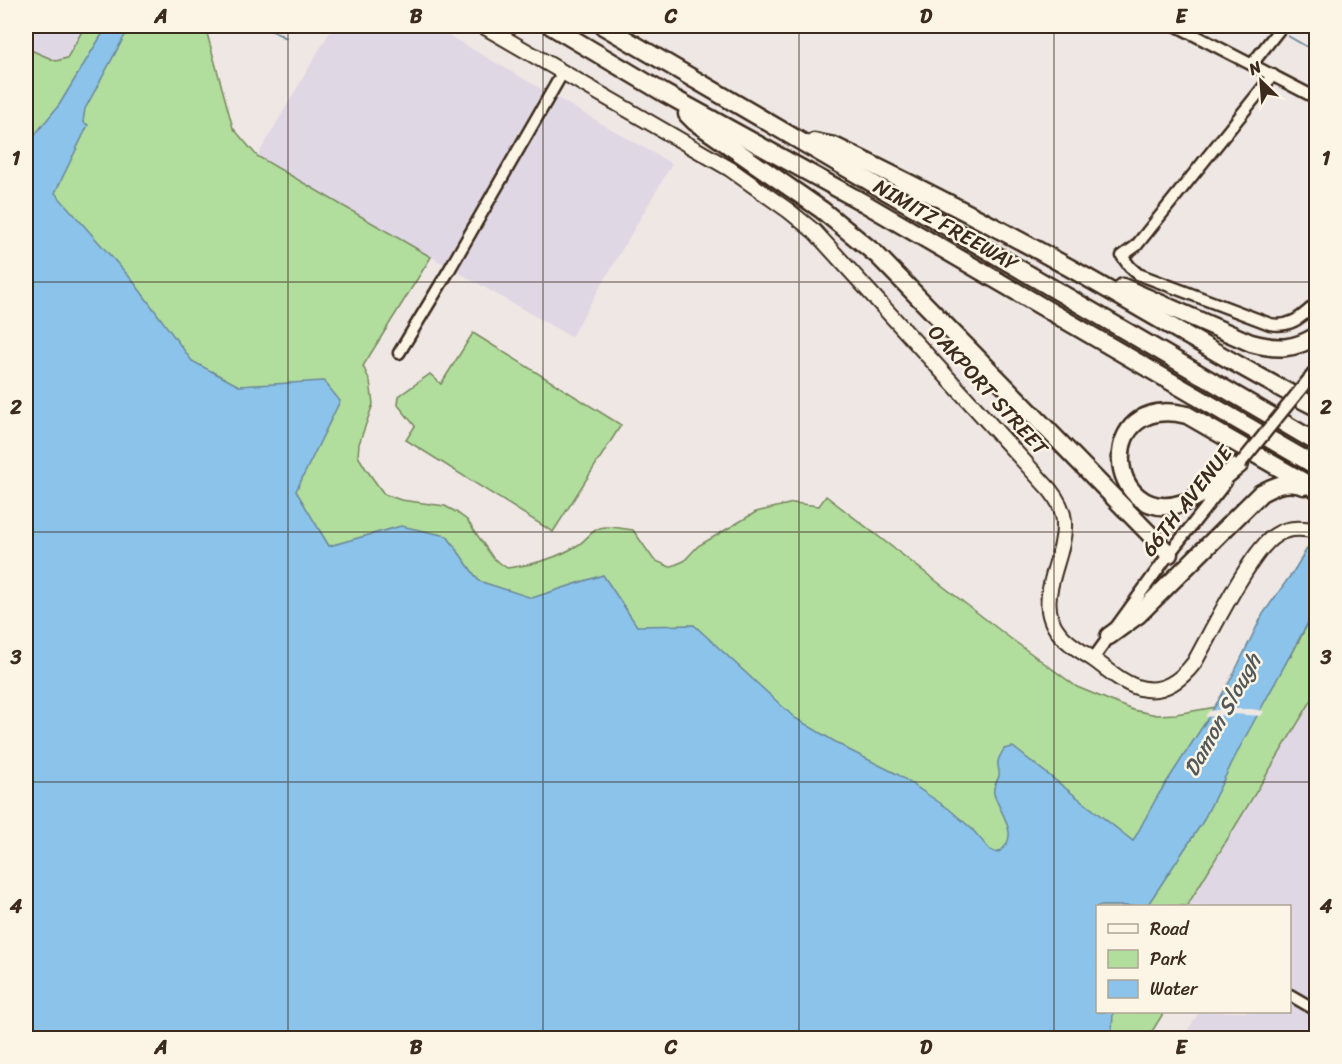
<svg xmlns="http://www.w3.org/2000/svg" width="1342" height="1064" font-family="Sriracha,sans-serif">
<rect width="100%" height="100%" fill="#efe7e4"/>
<filter id="ink" filterUnits="userSpaceOnUse"><feTurbulence type="fractalNoise" baseFrequency=".0167" numOctaves="2"/><feDisplacementMap in="SourceGraphic" scale="12" xChannelSelector="R" yChannelSelector="G"/><feConvolveMatrix kernelMatrix="1 2 1 2 8 2 1 2 1" color-interpolation-filters="sRGB"/></filter>
<g filter="url(#ink)">
<g fill="#dfd7e3">
<polygon points="26,26 85,26 67,59 56,61 26,48"/>
<polygon points="333,26 432,26 672,164 571,337 257,157"/>
<polygon points="1316,693 1316,1038 1183,1038 1199,1012 1290,1012 1290,906 1177,906 1299,723"/>
</g>
<g fill="#b1de9c" stroke="#76845d" stroke-width="1.5">
<path d="M85,26h120l28,102 24,28 174,101 -68,109 7,15 3,23 -14,40 -1,12 8,13 18,25 17,6 44,6 11,6 11,8 26,38 14,10c25,-3 49,-9 71,-23 7,-4 14,-15 22,-17 10,-3 23,1 33,2l21,30 16,7 14,-6 14,-15 58,-34 37,-9 26,3 7,-10 184,142 67,49 56,23 24,5 19,-1 51,-9 64,-49 25,-48v85l-129,213h-89v106h66l-16,26h-1122v-990l30,13 11,-3z"/>
<polygon points="473,333 621,425 553,532 406,440 415,426 398,405 399,396 430,374 441,384"/>
</g>
<path fill="#8bc3ea" stroke="#6b8698" stroke-width="1.5" d="M107,26h23l-45,83 -2,13 5,3 -33,68 78,88 59,80 47,25 85,-5 16,20 -44,90 33,55 72,-20 46,10 32,45 53,17 71,-23 34,51 57,-1 101,93 54,32 48,24 52,35 23,20 18,21 7,3c26,-15 3,-40 -3,-59 -2,-8 3,-11 5,-18 1,-5 -2,-10 -1,-14 0,-4 4,-9 6,-13l9,-2 120,94 24,-44 51,-79 22,-37 33,-67 32,-45 21,-36v75l-75,137 -39,78 -55,83h-49v106h15l-1,22 3,4h-1089v-903l7,2 26,-32z"/>
<polygon fill="#efe7e4" points="1223,709 1251,709 1264,711 1261,716 1234,714 1205,717 1209,711"/>
<g fill="none" stroke-linecap="round" stroke-linejoin="round">
<g stroke="#6b8698" stroke-width="2">
<polyline points="264,26 286,38"/>
<polyline points="1288,36 1316,52"/>
</g>
<g stroke="#3b2a1e" stroke-width="15">
<g id="minor">
<polyline points="1177,26 1316,98"/>
<polyline points="1252,64 1282,26"/>
<path d="M1273,75l-137,171 -14,10 8,11 8,7 132,50c21,4 31,-7 46,-20"/>
<polyline points="399,353 448,272 563,72"/>
<polyline points="1308,380 1316,370"/>
<polyline points="1093,659 1169,554 1226,482"/>
<polyline points="1290,995 1316,1010"/>
</g>
</g>
<g stroke="#3b2a1e" stroke-width="18">
<path id="major" d="M483,26l247,143 59,42 26,21 235,258c8,10 14,20 14,33 2,37 -33,78 -4,111 9,11 21,17 33,25 14,10 29,24 47,29 23,6 40,-7 54,-25 16,-28 58,-115 82,-128 12,-8 27,-7 40,-4"/>
</g>
<g stroke="#3b2a1e" stroke-width="21">
<g id="highway">
<polyline points="551,26 664,93 864,203 1316,466"/>
<polyline points="603,26 1316,442"/>
<polyline points="687,114 695,122 822,210 877,255 1169,554"/>
<path d="M814,142l20,4c80,39 159,79 236,122 82,46 162,96 246,139"/>
<path d="M1123,287l128,56c26,7 43,7 65,-7"/>
<path d="M1240,464c-18,15 -35,31 -57,39 -77,25 -90,-111 4,-88l129,74"/>
<path d="M1109,636l29,-21 123,-122c15,-8 27,-13 43,-7"/>
</g>
</g>
<use href="#minor" stroke="#fcf5e5" stroke-width="10"/>
<use href="#major" stroke="#fcf5e5" stroke-width="14"/>
<use href="#highway" stroke="#fcf5e5" stroke-width="16"/>
<g stroke="#3b2a1e" stroke-width="15" stroke-linecap="butt">
<polyline id="minor-bridge" points="1240,464 1308,380"/>
</g>
<use href="#minor-bridge" stroke="#fcf5e5" stroke-width="10"/>
</g>
</g>
<path fill="none" stroke="#3b2a1e" stroke-width="1.5" stroke-opacity="0.55" d="M288,26v1012M543,26v1012M799,26v1012M1054,26v1012M26,282h1290M26,532h1290M26,782h1290"/>
<g text-anchor="middle" dominant-baseline="central" stroke-width="5" stroke-linejoin="round" paint-order="stroke">
<g font-size="21" fill="#3b2a1e" stroke="#fcf5e5">
<text transform="translate(946 225) rotate(30)">NIMITZ FREEWAY</text>
<text transform="translate(988 390) rotate(48)">OAKPORT STREET</text>
<text transform="translate(1187 501) rotate(-52)">66TH AVENUE</text>
</g>
<g font-size="22" font-style="italic" fill="#53585b" stroke="#fcf5e5">
<text transform="translate(1222 715) rotate(-61)">Damon Slough</text>
</g>
</g>
<rect width="1342" height="1064" fill="none" stroke="#fcf5e5" stroke-width="66"/>
<rect x="1096" y="905" width="195" height="108" fill="#fcf5e5" stroke="#afa495" stroke-width="1.5"/>
<rect x="1108" y="924" width="30" height="9" fill="#fcf5e5" stroke="#afa495" stroke-width="1.5"/>
<text x="1150" y="935" font-size="18" fill="#3b2a1e">Road</text>
<rect x="1108" y="950" width="30" height="18" fill="#b1de9c" stroke="#afa495" stroke-width="1.5"/>
<text x="1150" y="965" font-size="18" fill="#3b2a1e">Park</text>
<rect x="1108" y="980" width="30" height="18" fill="#8bc3ea" stroke="#afa495" stroke-width="1.5"/>
<text x="1150" y="995" font-size="18" fill="#3b2a1e">Water</text>
<g transform="translate(1261 81) rotate(335)" stroke="#fcf5e5" stroke-width="4.5" paint-order="stroke">
<path d="M0-4.5L10 22L0 15L-10 22Z" fill="#3b2a1e"/>
<text y="-9" font-size="16" font-weight="bold" text-anchor="middle" fill="#3b2a1e">N</text>
</g>
<rect x="33" y="33" width="1276" height="998" fill="none" stroke="#3b2a1e" stroke-width="2"/>
<g font-size="20" text-anchor="middle" font-weight="bold" fill="#3b2a1e">
<text x="161" y="23">A</text>
<text x="416" y="23">B</text>
<text x="671" y="23">C</text>
<text x="926" y="23">D</text>
<text x="1181" y="23">E</text>
<text x="16" y="165">1</text>
<text x="1326" y="165">1</text>
<text x="16" y="414">2</text>
<text x="1326" y="414">2</text>
<text x="16" y="664">3</text>
<text x="1326" y="664">3</text>
<text x="16" y="913">4</text>
<text x="1326" y="913">4</text>
<text x="161" y="1054">A</text>
<text x="416" y="1054">B</text>
<text x="671" y="1054">C</text>
<text x="926" y="1054">D</text>
<text x="1181" y="1054">E</text>
</g>
</svg>
